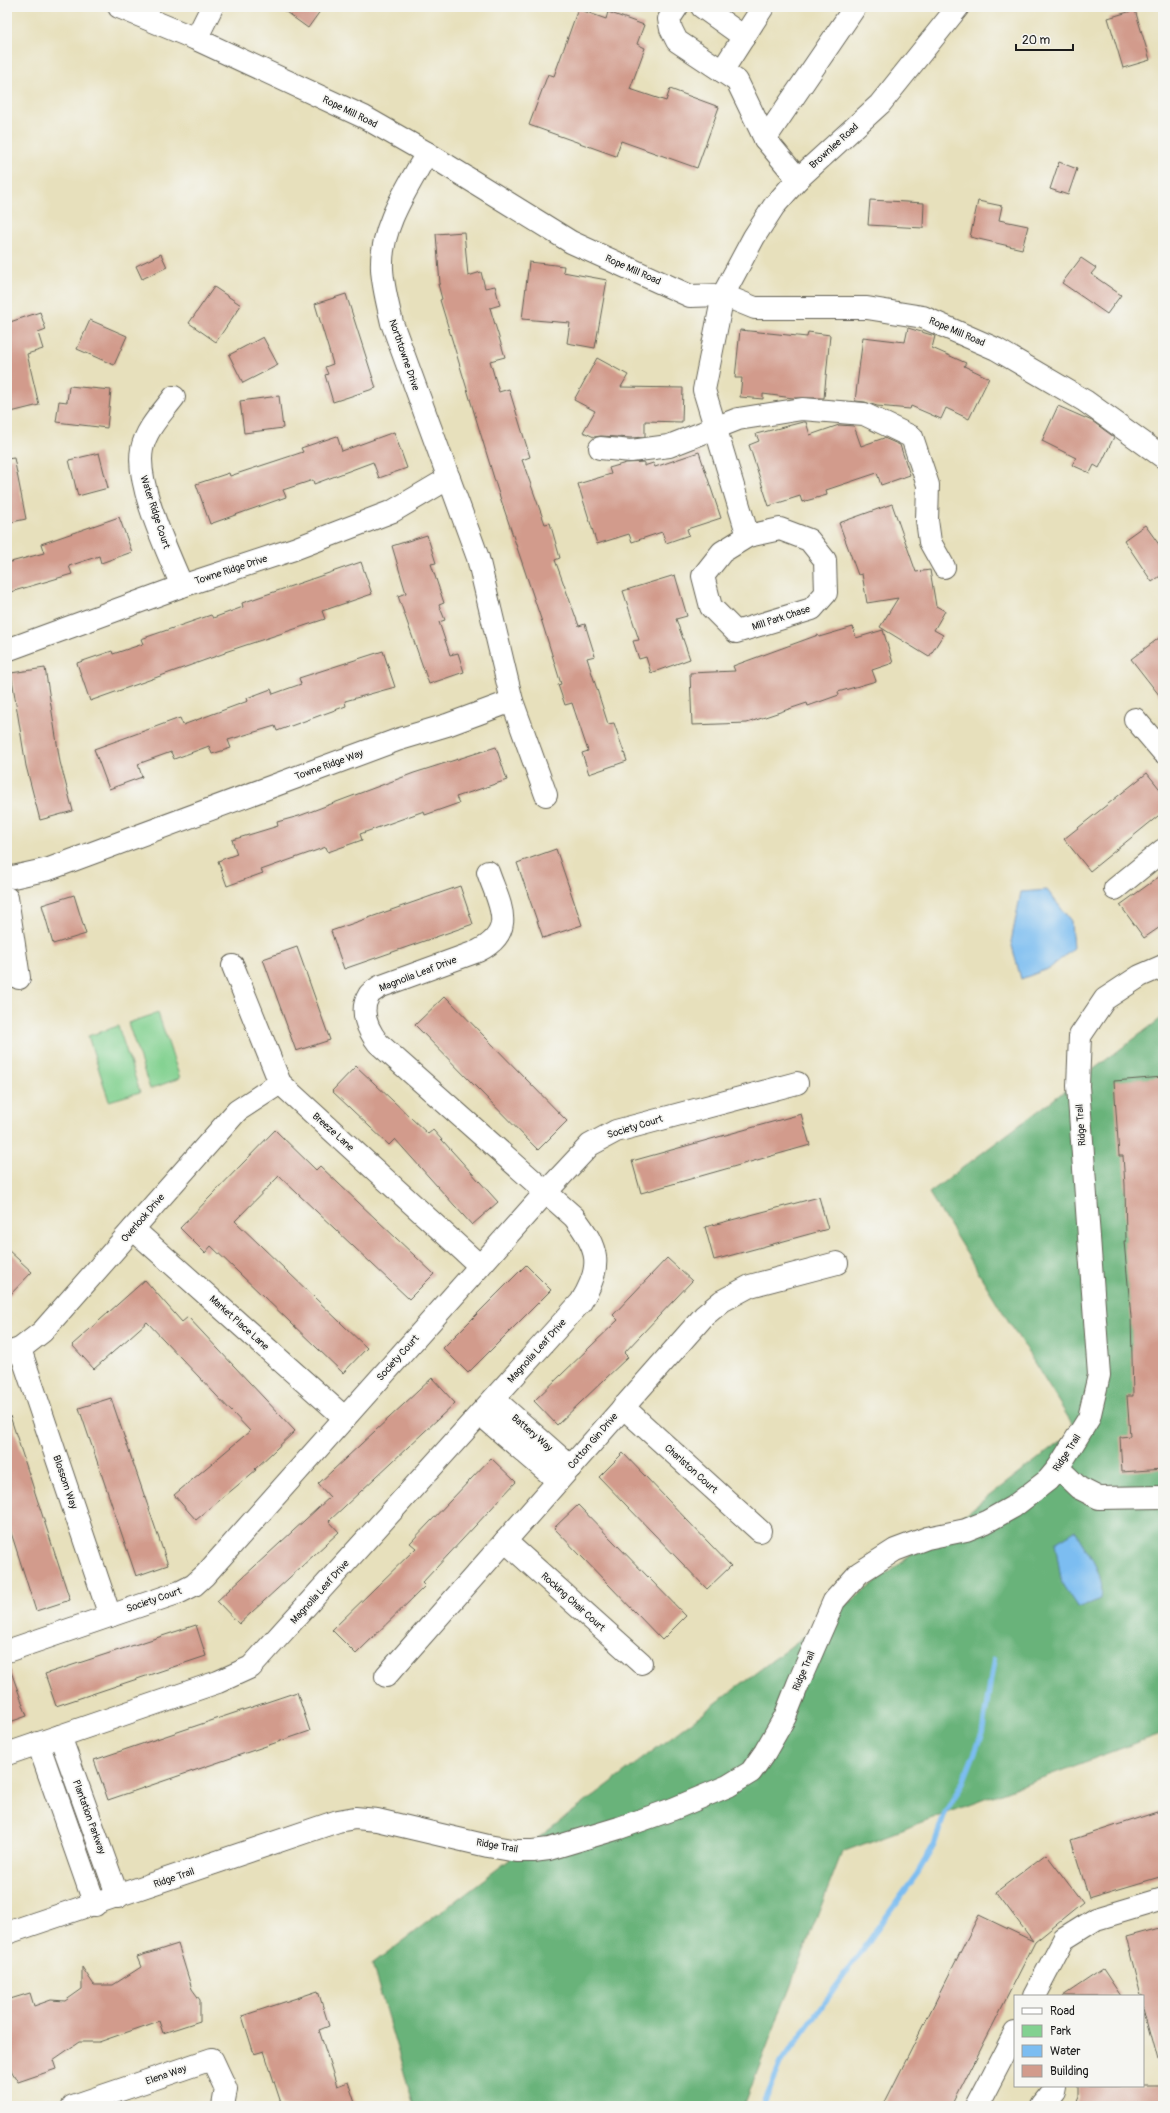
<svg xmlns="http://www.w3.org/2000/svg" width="1170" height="2113" font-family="Pangolin,sans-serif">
<rect width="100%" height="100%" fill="#f6f6f2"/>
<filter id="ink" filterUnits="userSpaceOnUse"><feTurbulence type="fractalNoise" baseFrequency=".025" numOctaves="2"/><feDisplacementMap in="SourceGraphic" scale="8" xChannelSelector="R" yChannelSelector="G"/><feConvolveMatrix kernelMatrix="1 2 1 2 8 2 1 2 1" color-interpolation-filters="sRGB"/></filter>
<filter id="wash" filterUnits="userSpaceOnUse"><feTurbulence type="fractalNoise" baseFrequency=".012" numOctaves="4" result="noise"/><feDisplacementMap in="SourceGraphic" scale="16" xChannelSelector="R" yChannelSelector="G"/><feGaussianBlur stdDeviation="0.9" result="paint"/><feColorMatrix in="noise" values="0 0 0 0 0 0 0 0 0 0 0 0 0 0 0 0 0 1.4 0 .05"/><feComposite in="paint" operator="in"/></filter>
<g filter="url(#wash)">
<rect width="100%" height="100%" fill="#e7e0bc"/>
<g fill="#82d190" stroke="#4f7656">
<polygon points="158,1013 180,1078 150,1089 128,1023"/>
<polygon points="118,1026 140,1092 109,1101 88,1036"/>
</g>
<polygon fill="#69b37a" stroke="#42684b" points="1163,1017 1163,1733 842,1852 744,2106 414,2106 372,1964 1076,1430 929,1193"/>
<g fill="#7cbdf1" stroke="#4c6c86">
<polygon points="1047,890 1071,921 1073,949 1050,968 1021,979 1011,942 1021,892"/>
<path d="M1075,1531c12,21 31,43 26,68l-23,9 -16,-24 -7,-41z"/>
</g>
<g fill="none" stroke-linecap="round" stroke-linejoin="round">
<polyline stroke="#7cbdf1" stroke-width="5.5" points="763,2106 781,2063 917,1874 934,1845 945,1813 963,1782 982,1734 994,1659"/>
</g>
<g id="blocks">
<g fill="#d29b8c">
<polygon points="279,7 323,7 308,28"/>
<polygon points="578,9 606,19 608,12 644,25 637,44 645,48 630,89 666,101 670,89 719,107 697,168 621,141 616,156 529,125 548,74 554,76"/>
<polygon points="1135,10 1150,60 1123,68 1108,18"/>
<polygon points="1059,162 1077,169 1068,195 1050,189"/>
<polygon points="870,200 924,203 923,228 868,225"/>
<polygon points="978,201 1002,206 999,220 1028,226 1022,249 970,237"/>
<polygon points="464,232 468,276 481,272 485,288 495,286 500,305 490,308 505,357 490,361 499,392 509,389 530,457 522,460 545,524 550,523 560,558 555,560 579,626 585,624 595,656 587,658 608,724 614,723 627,761 589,774 582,753 588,751 572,703 565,705 558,685 561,684 542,622 497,488 440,300 442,299 438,284 440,284 436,234"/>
<polygon points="161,254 167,267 142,279 136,266"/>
<polygon points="1081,258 1096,268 1091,274 1121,295 1107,314 1062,283"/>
<polygon points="529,262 564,266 563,272 607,280 595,348 567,343 570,323 522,319"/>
<polygon points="214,287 241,305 216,342 189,323"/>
<polygon points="346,294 376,388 333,402 325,375 328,374 325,367 333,364 315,304"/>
<polygon points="40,312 46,330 38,333 43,349 27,354 39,405 7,413 7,323"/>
<polygon points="90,320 127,336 114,365 77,349"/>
<polygon points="908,328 935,336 932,348 966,363 964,366 989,378 969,419 946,408 941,419 911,406 910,409 877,406 865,402 855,401 863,337 905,342"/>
<polygon points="740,330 807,337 808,332 830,335 824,398 793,398 763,394 763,399 740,397 742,378 735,378"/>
<polygon points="263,337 278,365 243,383 229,355"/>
<polygon points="597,358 628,375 621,387 683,388 682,422 645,421 645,437 631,438 601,436 594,437 583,432 595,411 574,400"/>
<polygon points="69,386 111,390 107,428 56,422 59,401 67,402"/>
<polygon points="279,396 283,428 244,433 240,401"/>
<polygon points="1058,406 1092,421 1114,437 1099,468 1094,465 1090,473 1072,465 1076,458 1042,441"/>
<polygon points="803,422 806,422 810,435 839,425 854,426 861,446 884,438 900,445 910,475 881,485 877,473 826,490 827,495 802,502 800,496 769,506 749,445 759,441 756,434"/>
<polygon points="394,432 407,468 379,478 373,462 314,484 313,480 283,490 286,497 210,524 196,484 229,473 230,476 303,452 301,448 337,436 342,451"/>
<polygon points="699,452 721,518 687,529 689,535 666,543 662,532 632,542 629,534 597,544 578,484 611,474 609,468 626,463 644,462 644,466 653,463 655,467"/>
<polygon points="99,453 108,488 78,496 69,460"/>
<polygon points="14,458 26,519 7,523 7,459"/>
<polygon points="892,504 916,572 930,570 936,606 945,611 934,630 943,635 929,657 880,627 898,598 867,603 862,574 858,575 839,523"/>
<polygon points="119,517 132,552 101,563 99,556 69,566 72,574 7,593 7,563 44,553 41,544"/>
<polygon points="1145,525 1163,550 1163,574 1152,582 1124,540"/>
<polygon points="427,535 436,563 431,564 444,603 439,605 445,620 439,622 450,655 458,653 464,672 429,684 398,596 406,593 392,546"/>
<polygon points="361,562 372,594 322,611 325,619 225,652 225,653 90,701 77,663 112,651 113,654 143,644 141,639 211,615 213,618 243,607 242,603"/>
<polygon points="675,575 687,616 676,619 690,659 651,673 646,657 639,659 633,641 639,640 623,591"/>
<polygon points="853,627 856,638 883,630 893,663 872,670 876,681 838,692 839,695 808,706 807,703 747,723 692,725 690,673 735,671 733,666 818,635 819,637"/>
<polygon points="1163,635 1163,700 1131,659"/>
<polygon points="383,651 395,687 345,701 346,706 277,731 275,726 228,740 231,748 212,754 209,746 174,759 171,752 138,764 142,777 109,789 94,749 180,718 183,725 248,701 247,698 271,689 273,694 301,684 299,678"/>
<polygon points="45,668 60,762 73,811 40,820 26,766 11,673"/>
<polygon points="496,747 507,780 456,797 459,803 425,815 424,811 360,834 362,840 328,852 326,847 261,870 263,873 227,886 218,861 237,854 232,840 278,826 277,822 299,816 414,773"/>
<polygon points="1147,773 1163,793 1163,812 1090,871 1064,839"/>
<polygon points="556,849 582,925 543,938 517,863"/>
<polygon points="1163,874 1163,925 1144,938 1120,905"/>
<polygon points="460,886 473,924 344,969 331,931"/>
<polygon points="74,895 86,934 53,944 42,905"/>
<polygon points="297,947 330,1040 296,1051 263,959"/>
<polygon points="445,996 567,1121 538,1150 415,1025"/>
<polygon points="356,1066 428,1134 433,1130 498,1202 472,1225 395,1139 389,1145 332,1091"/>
<polygon points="1163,1077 1163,1469 1122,1472 1120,1437 1130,1436 1127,1396 1133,1396 1131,1317 1124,1241 1126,1241 1125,1185 1123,1156 1119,1156 1114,1081"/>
<polygon points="801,1114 810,1145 641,1193 632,1161"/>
<polygon points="275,1130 316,1170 320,1166 434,1274 409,1299 279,1176 235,1221 367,1348 343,1373 211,1246 205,1253 180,1228"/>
<polygon points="819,1197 828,1229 714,1260 705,1227"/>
<polygon points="7,1249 32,1272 7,1298"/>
<polygon points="667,1258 692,1281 624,1353 628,1357 557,1425 534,1401 618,1320 613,1315"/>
<polygon points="526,1265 551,1290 468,1373 443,1348"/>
<polygon points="145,1280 182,1322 188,1317 295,1431 255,1469 256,1470 196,1520 174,1495 250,1431 147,1322 94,1369 72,1345"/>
<polygon points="432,1378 455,1403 329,1521 339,1532 239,1624 217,1601 330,1497 318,1484"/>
<polygon points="111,1398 168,1565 136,1576 79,1408"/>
<polygon points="10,1416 70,1600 36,1611 7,1520 7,1417"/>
<polygon points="623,1453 731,1566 707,1589 599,1477"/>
<polygon points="491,1458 516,1482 422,1583 425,1586 356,1654 332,1630 416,1548 410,1543"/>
<polygon points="578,1505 686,1616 662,1640 554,1528"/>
<polygon points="196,1625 206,1656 56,1706 45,1674"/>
<polygon points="7,1666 9,1666 27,1716 7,1723"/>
<polygon points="297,1692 310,1731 108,1800 94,1760"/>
<polygon points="1160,1811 1163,1822 1163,1876 1089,1898 1071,1840"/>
<polygon points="1046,1854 1083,1903 1035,1942 952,2106 883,2106 979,1915 1033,1941 996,1892"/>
<polygon points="1163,1927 1163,2059 1158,2060 1143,2004 1143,1996 1141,1996 1126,1937"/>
<polygon points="178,1944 192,1989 200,2000 200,2021 163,2033 159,2021 99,2042 79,2042 53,2060 56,2069 18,2082 12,2072 7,2057 7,2000 30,1993 34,2006 51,2000 65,2001 82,1989 82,1967 94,1985 113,1985 141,1967 137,1957"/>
<polygon points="1103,1969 1121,1996 1063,1996"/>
<polygon points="318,1991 329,2026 319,2030 337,2086 348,2082 356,2106 282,2106 264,2051 254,2054 242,2016"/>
<polygon points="1078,2086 1163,2086 1163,2106 1074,2106 1078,2097"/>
</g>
</g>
</g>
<g filter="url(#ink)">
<use href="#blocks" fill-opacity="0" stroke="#636154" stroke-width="1"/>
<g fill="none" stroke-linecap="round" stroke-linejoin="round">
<g stroke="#636154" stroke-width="24">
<g id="minor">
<polyline points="119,7 196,39 364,117 427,153 571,242 690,296 723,295 755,308 867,308 923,317 996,349 1085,401 1163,457"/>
<polyline points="677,7 669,19 671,29 677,41 737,81 765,139 798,179"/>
<polyline points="702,7 744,37"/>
<polyline points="196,39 212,7"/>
<polyline points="722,71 763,7"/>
<polyline points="765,139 855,7"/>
<path d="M174,397c-12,16 -28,32 -32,52 -7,35 26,103 40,137"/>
<polyline points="600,448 631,451 669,446 738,419 802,409 864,414 912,437 928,485 927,520 930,542 944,567"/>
<polyline points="748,536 780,529 809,540 825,560 826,593 812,609 736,632 711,607 703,576 722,552 748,536 704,390 723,295 754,237 774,206 798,179 880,104 958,7"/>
<polyline points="7,650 182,586 294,549 393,511 449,478"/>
<polyline points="512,701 546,795"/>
<polyline points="1135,719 1163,752"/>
<path d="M7,876l6,1 36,-8 348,-129 50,-15 65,-24 -34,-143 -86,-235c-4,-18 -9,-36 -10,-54 -2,-42 25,-80 45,-116"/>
<polyline points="1115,889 1163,850"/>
<polyline points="7,898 19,978"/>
<polyline points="233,966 280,1083 480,1266"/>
<polyline points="133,1229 345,1418"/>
<polyline points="20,1349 110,1616"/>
<polyline points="7,1353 20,1349 42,1332 237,1111 280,1083"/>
<polyline points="494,1399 571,1467"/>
<polyline points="623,1407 760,1531"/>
<polyline points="480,1414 558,1481"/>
<polyline points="1058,1468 1079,1488 1099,1498 1163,1497"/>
<polyline points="505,1541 641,1663"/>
<polyline points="7,1651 180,1592 194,1585 205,1575 546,1192 590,1145 616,1131 797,1083"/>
<polyline points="386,1676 704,1316 722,1301 750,1286 837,1263"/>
<polyline points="60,1736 118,1897"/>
<polyline points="38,1743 95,1905"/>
<path d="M7,1754l211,-72 33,-15 330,-365c22,-36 18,-53 -7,-85l-196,-174c-10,-13 -19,-32 -9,-48 2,-3 8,-6 10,-8l99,-36c40,-20 21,-47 10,-79"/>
<polyline points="7,1933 338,1821 355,1818 377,1820 488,1846 517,1851 533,1851 549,1849 619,1828 673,1809 728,1786 751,1772 765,1752 785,1717 798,1684 834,1601 859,1573 895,1550 927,1538 966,1530 986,1522 1013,1507 1048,1480 1058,1468 1089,1418 1099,1375 1078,1086 1080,1036 1105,999 1140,976 1163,966"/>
<polyline points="1034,1996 1064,1939 1096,1919 1163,1899"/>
<polyline points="73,2106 212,2059 226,2089 223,2106"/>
<polyline points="977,2106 1015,2033"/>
<polyline points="1041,2106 1053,2091 1054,2086"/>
</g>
</g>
<use href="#minor" stroke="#fff" stroke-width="22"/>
</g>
</g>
<g text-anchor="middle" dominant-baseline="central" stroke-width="3.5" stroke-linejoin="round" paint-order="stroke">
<g font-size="10" fill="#1c1c1c" stroke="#f6f6f2">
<text transform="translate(350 112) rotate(26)">Rope Mill Road</text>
<text transform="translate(834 146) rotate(-42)">Brownlee Road</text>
<text transform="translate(633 270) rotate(24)">Rope Mill Road</text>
<text transform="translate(957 332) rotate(23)">Rope Mill Road</text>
<text transform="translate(404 355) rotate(71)">Northtowne Drive</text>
<text transform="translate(155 512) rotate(72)">Water Ridge Court</text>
<text transform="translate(231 570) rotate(-18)">Towne Ridge Drive</text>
<text transform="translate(781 618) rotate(-18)">Mill Park Chase</text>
<text transform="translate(329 765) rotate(-20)">Towne Ridge Way</text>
<text transform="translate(418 974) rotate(-21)">Magnolia Leaf Drive</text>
<text transform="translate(1081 1125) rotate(-94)">Ridge Trail</text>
<text transform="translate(635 1127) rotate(-17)">Society Court</text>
<text transform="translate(333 1132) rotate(42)">Breeze Lane</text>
<text transform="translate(143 1218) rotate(-49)">Overlook Drive</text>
<text transform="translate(239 1323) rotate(42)">Market Place Lane</text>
<text transform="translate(537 1351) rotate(-48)">Magnolia Leaf Drive</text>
<text transform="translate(398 1358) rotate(-48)">Society Court</text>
<text transform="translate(532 1433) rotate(41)">Battery Way</text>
<text transform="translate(593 1441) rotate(-49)">Cotton Gin Drive</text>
<text transform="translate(1067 1453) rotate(-57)">Ridge Trail</text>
<text transform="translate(691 1469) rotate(42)">Charlston Court</text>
<text transform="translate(65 1482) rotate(71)">Blossom Way</text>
<text transform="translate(320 1592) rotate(-48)">Magnolia Leaf Drive</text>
<text transform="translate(154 1600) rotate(-19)">Society Court</text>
<text transform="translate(573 1602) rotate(42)">Rocking Chair Court</text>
<text transform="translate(804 1671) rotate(-67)">Ridge Trail</text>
<text transform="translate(89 1817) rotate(70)">Plantation Parkway</text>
<text transform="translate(497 1846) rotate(10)">Ridge Trail</text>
<text transform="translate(174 1878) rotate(-19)">Ridge Trail</text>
<text transform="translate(166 2075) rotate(-19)">Elena Way</text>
</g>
</g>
<rect width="1170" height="2113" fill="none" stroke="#f6f6f2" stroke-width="24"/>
<rect x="1014" y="1995" width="130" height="92" fill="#f6f6f2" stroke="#9f9f9c"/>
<rect x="1022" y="2008" width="20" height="6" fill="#ffffff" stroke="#9f9f9c"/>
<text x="1050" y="2015" font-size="12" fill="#1c1c1c">Road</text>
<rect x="1022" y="2025" width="20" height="12" fill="#82d190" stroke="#9f9f9c"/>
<text x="1050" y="2035" font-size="12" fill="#1c1c1c">Park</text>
<rect x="1022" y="2045" width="20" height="12" fill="#7cbdf1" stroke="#9f9f9c"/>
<text x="1050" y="2055" font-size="12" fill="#1c1c1c">Water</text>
<rect x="1022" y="2065" width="20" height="12" fill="#d29b8c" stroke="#9f9f9c"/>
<text x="1050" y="2075" font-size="12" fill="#1c1c1c">Building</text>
<path d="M1016 44v6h57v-6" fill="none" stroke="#1c1c1c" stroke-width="2"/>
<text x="1022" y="44" font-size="12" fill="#1c1c1c" stroke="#f6f6f2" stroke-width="3" paint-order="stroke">20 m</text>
</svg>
